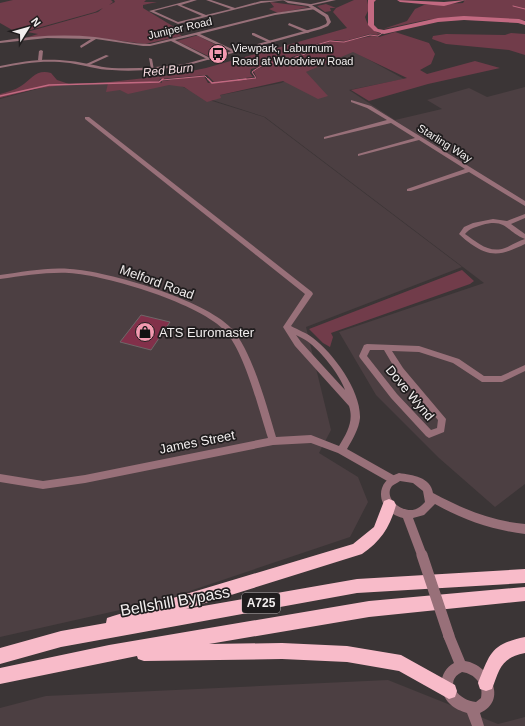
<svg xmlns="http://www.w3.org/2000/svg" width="525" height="726" font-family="Helvetica,sans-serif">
<rect width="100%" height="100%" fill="#3b3536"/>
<g fill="#4c3f42">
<polygon points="353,51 404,79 349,90 395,120 442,109 427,100 469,88 487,97 525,87 525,484 495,507 439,458 376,395 339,332 484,283 265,117 206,98 281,83"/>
<polygon points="173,82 209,100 264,117 462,267 306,327 331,430 319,453 358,477 368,502 350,537 160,601 0,637 0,99 52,85"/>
<polygon points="388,680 498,724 525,717 525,726 0,726 0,708 46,696"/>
</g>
<g fill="#713c4a">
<polygon points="13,0 111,0 113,2 109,5 115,2 114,0 146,0 144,2 157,2 143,5 143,8 184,33 179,34 182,36 145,44 99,38 25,38 38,34 27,32 98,12 103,8 95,12 23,32 14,31 0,23 0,3"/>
<path d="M354,0h13l2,9 -4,8c3,9 7,14 16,17l-5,1 -6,-1 -25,7 -10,-1 -19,4 -12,9 -12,4 -1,3 -14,2 -26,7 -1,4 3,4 -39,5 -7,-7 -47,4 -2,3 4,1v-2c14,-1 27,-5 42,-5l4,7 49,-5 -4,-8 23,-7 18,-2 3,-4 10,-3 10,-9 16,-4 10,1 29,-6 7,1 16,-5 34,11 6,11 -4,10 -11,6 7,4 48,-13 25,7 -72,16 -59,17 -18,-11 56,-12 -54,-26 -47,20 22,24 -10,3 -35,-18 -63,14 1,3 -14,4 -23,-15 -15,-2 -41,9 -8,-4 -14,2 2,-9 -45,2 -28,4 -35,9v-4c7,-2 15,-4 21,-8 11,-7 15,-17 30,-13l6,7 12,4 41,-2 62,-7 34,-7 141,-40 -14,-16 3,-4h-6l1,3 -6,1 -8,-6 9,-2 10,4z"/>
<polygon points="465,0 525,0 525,20 453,17 426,20 383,29 407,21 415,9 424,5 463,3"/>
<polygon points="270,2 309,7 278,13 269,9 274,7"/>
<polygon points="511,33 525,34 525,55 509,50 446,44 432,39 433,36 446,34 505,35"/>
<polygon points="195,36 198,36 229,51 208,56 177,41"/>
<polygon points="462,270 474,281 470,284 331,333 333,337 330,347 323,343 309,329"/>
</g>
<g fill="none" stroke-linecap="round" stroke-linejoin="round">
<g stroke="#c26981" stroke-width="1">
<polyline points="513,6 525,9"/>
<polyline points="162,80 205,76 209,80"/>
<path d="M238,80l18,-2 -4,-6c12,-10 26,-10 41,-11v-3l12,-4 11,-9 14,-4 14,1 26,-7 8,1 6,-4"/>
</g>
<g stroke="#c26981" stroke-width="1.5">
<polyline points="208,79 212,83 246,79"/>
<polyline points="0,96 49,85 159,82 163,79"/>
</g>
<g fill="#c26981" fill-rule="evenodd">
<polygon points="368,0 376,0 374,2 374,25 378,29 384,30 438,18 464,16 519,19 525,21 525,25 518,23 464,20 438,22 384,34 374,31 368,25"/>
<polygon points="397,0 444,2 466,0 444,6 400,2"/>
</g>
</g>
<polygon fill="#82304a" stroke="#6e6768" points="141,315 170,322 151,350 120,342"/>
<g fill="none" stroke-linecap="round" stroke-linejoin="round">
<g fill="#987079" fill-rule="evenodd">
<path d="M191,0h6l-16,5 25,10 25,-6 -25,-9h5l24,8 26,-7 26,-1 -26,3 -83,21 -29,-13zM177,5l25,11 -24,6 -24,-11z"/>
<polygon points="329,0 336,0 309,6 307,5"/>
<path d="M315,7l1,2 -41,6 -75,19 36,17 -1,2 -39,-18 -21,5 35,18 -1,2 -38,-19 -21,5h-7l-47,-7 -15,9 -1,-2 11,-7 -44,-1 -47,5v-2c31,-5 63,-7 95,-4 19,2 36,7 55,7l125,-31z"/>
<polygon points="289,23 309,31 310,32 307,33 288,25"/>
<polygon points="252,33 254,33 273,42 270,43 252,35"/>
<polygon points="41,50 43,51 42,60 40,61 38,60 39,51"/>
<polygon points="106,55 109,56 87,66 84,65"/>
<polygon points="149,58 152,59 154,70 151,69"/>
<polygon points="351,100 371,106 525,201 525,206 469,172 411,191 407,191 407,189 465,169 419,140 358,156 358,154 415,138 391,123 324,139 324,137 387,120 367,108 351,102"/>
<path d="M85,117h4l223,175 1,2 -22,32c7,4 16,7 22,12 21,16 48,53 47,80 -1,11 -8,22 -13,31l48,27 2,3 -2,3 -3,1 -3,-1 -51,-29 -27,-10 -38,2 -188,38 -42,6 -43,-7v-8l43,7 42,-6 183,-37c-9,-28 -23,-84 -42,-106 -24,-28 -120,-57 -157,-59 -23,-1 -46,3 -69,6v-4c23,-3 47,-8 70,-6 38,2 135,31 161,59 21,22 36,79 45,109l35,-2 28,11c8,-13 15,-25 10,-40l-54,-60 -12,-19 22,-33 -220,-175zM296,335c4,2 8,4 11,6 14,10 33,34 38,49l-44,-48z"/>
<path d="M525,214v4l-14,6 14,10v5c-19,-7 -18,-21 -43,-14 -6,2 -12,3 -17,9 12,8 24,20 40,14 7,-3 13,-7 20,-9v5c-21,10 -33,15 -54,0 -4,-3 -8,-6 -12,-10l5,-7 9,-4 20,-4 14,2z"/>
<path d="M367,344l52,2 40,13 25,17h17l24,-11v6l-23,11h-20l-29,-19 -34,-11 -27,-1 11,17 43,51 -2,13 -15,6 -3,-2 -35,-38 -31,-40 -1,-2 5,-11zM370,350h14l13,22 41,48 -1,8 -6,2 -34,-36 -30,-38z"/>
</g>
<g fill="#987079" fill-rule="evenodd">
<path d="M283,0l27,4 18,11 3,7 -3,4 -7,3 -136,37c-24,3 -49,6 -73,4 -14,0 -28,-5 -42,-7 -26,-3 -45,0 -70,5v-2c25,-5 44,-8 70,-5 14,1 28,6 42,7 24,1 49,-1 73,-4l134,-37 7,-3 1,-2 -2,-5 -17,-11 -20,-3z"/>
<path d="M399,473c13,2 32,4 34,20 30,16 58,28 92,31v10c-32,-4 -62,-14 -90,-30l-11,11 -11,3 14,37 -1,3 -4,2 -4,-2 -15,-40c-26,-6 -31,-36 -4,-45zM400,481l13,2 10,8 2,11c-2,2 -5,5 -7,6 -12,8 -36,-9 -26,-22 2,-2 6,-3 8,-5z"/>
<path d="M449,630l4,2 12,29c26,4 43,40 15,52l4,13h-12l-5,-13c-6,-2 -12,-4 -17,-9 -12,-12 -12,-32 4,-41l-11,-27 2,-4zM462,672c13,2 22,12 19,26l-5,4c-16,-1 -34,-20 -14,-30z"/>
</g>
<g fill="#f8bbc9" fill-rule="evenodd">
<path d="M389,499l5,2 2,4c-6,22 -15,36 -34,49l-176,55 171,-30 168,-10v14l-168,10 -296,54 -61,17v-16l61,-17 45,-8 1,-5 6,-2 240,-72 21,-17 10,-26z"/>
<polygon points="525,587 525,601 369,617 209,644 282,643 347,646 401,655 455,685 457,691 455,697 449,699 399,671 347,662 282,659 144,661 138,659 137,656 0,684 0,668 109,645 369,601"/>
<path d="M525,637v16c-24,5 -25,15 -33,36l-6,2 -6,-2 -2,-6c12,-30 13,-39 47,-46z"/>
</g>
<polyline stroke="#987079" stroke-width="11" points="422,555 449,636"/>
</g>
<defs>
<g id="bus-disc" transform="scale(1)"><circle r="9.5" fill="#f29ab0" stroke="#201d1e"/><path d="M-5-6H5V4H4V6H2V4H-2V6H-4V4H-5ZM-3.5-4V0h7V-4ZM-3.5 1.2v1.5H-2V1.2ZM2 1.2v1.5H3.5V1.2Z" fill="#111"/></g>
<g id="shop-disc" transform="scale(1)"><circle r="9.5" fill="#f29ab0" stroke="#201d1e"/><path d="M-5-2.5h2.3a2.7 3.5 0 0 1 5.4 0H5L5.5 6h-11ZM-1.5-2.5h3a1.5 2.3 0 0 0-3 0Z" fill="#111"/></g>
</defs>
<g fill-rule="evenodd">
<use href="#bus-disc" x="218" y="54"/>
<use href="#shop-disc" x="145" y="332"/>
</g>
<g text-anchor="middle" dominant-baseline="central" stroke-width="3.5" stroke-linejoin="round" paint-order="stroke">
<g font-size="11" fill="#f2eeee" stroke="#201d1e">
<text transform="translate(180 28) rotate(-13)">Juniper Road</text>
<text transform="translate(445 143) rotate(32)">Starling Way</text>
</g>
<g font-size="11" fill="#f2eeee" stroke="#201d1e" text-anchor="start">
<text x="232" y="48">Viewpark, Laburnum<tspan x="232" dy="13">Road at Woodview Road</tspan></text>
</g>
<g font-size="12" font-style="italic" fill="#f6dce1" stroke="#201d1e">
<text transform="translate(168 70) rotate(-6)">Red Burn</text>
</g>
<rect fill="#201d1e" stroke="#b3afb0" stroke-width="1" x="242" y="593" width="38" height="20" rx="3"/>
<g font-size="12" font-weight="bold" fill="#f2eeee">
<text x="261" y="603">A725</text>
</g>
<g font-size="13" fill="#f2eeee" stroke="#201d1e">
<text transform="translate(157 282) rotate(20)">Melford Road</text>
<text transform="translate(410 393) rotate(50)">Dove Wynd</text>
<text transform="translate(197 442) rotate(-11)">James Street</text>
</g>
<g font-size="13" fill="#f2eeee" stroke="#201d1e" text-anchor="start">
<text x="159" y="332">ATS Euromaster</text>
</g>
<g font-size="16" fill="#f2eeee" stroke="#201d1e">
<text transform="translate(175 601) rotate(-10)">Bellshill Bypass</text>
</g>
</g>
<g transform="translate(28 28) rotate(53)" stroke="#201d1e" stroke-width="3" paint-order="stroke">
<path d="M0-3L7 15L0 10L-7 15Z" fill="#f2eeee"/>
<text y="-6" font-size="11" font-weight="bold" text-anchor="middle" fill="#f2eeee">N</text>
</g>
</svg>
